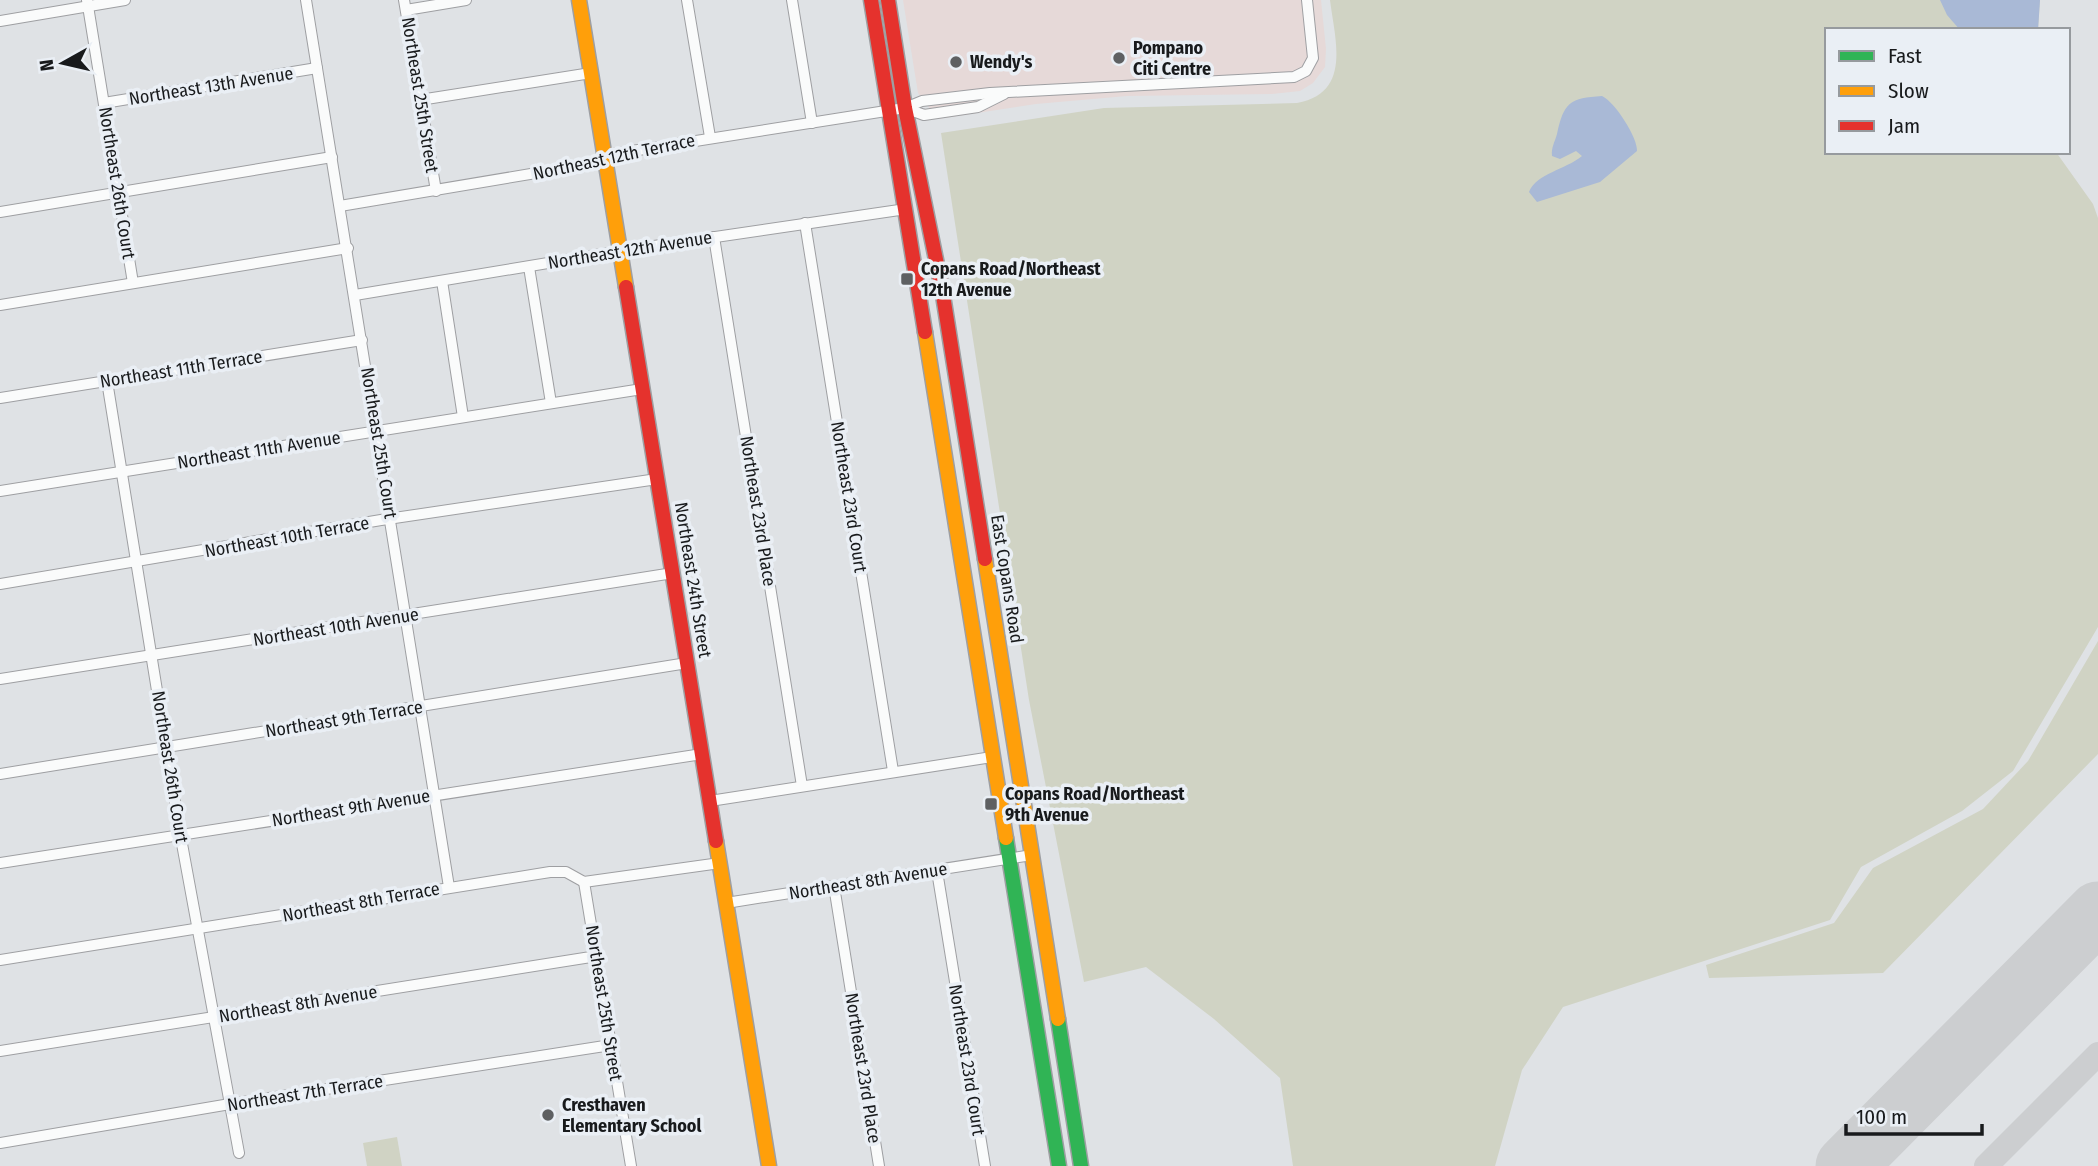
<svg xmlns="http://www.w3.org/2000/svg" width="2098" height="1166" font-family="'Fira Sans Condensed',sans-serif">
<rect width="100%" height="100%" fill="#dfe2e5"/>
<polygon fill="#e6d9d8" points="903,0 1321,0 1326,49 1325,67 1313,83 1300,91 1272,94 1127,96 1036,104 938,119 918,93"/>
<g fill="#d0d3c4">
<path d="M1330,0h710l-2,30h-211v122h229l37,52 5,14v409l-85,144 -51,40 -101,56 -31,53 -267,87 -41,63 -27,96h-202l-13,-88 -66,-59 -68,-52 -62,15 -55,-282 -88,-567 163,-25 193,-5c55,-10 38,-63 33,-103z"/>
<polygon points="2098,641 2098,754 1883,973 1709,978 1706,965 1834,923 1873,868 1983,809 2028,761"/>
<polygon points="397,1137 402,1166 367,1166 363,1143"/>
</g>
<g fill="#a9b9d6">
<polygon points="1940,0 2040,0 2038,30 1960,30 1947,15"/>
<path d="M1602,96c13,6 36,42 35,55l-37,31 -63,20 -8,-10c8,-19 36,-22 53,-36l-6,-5 -16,8 -8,-3c-1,-9 3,-14 5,-22 7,-32 13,-36 45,-38z"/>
</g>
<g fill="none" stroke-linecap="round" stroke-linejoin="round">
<polyline stroke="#ccced0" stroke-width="24" points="1986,1166 2098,1054"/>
<polyline stroke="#ccced0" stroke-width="61" points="1846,1166 2098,912"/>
<g stroke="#9e9fa2" stroke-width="12">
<g id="street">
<polyline points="87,0 133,283"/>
<polyline points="306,0 449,887"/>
<polyline points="404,0 436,191"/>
<polyline points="687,0 710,137"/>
<polyline points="792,0 812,123"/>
<polyline points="406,10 466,0"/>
<polyline points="0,21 125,0"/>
<polyline points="420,100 591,73"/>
<polyline points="104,103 317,68"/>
<polyline points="905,108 924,115 978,107 1004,94"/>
<polyline points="340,206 596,163 613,154 905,108 922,101 990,93 1294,77 1306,71 1313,58 1307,0"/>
<polyline points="0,212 332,157"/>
<polyline points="805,223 893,771"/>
<polyline points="714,237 802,786"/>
<polyline points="529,267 551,403"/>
<polyline points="442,281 463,417"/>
<polyline points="355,295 620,251 906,209"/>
<polyline points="0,305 348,248"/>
<polyline points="107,381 180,833 239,1153"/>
<polyline points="0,398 362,340"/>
<polyline points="0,491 642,389"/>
<polyline points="0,584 381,520 657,479"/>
<polyline points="0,679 673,573"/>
<polyline points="0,774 687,663"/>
<polyline points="710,801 992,757"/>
<polyline points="0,863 702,754"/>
<polyline points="937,871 985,1166"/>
<polyline points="584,882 631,1166"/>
<polyline points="834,886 879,1166"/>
<polyline points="726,903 1032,855"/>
<polyline points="0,960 550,872 566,872 584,882 720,863"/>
<polyline points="0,1051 597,956"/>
<polyline points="0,1143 230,1104 611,1045"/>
</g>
</g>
<g stroke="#9e9fa2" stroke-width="17">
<g id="fast">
<polyline points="1006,838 1059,1166"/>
<polyline points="1058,1019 1081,1166"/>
</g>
</g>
<g stroke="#9e9fa2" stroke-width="17">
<g id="slow">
<polyline points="579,0 626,287"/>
<polyline points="925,332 1006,838"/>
<polyline points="985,559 1058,1019"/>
<polyline points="716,841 769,1166"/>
</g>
</g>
<g stroke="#9e9fa2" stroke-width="17">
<g id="jam">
<polyline points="871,0 925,332"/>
<polyline points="888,0 905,108 942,289 985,559"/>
<polyline points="626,287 716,841"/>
</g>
</g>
<use href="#street" stroke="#fafbfb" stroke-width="10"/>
<use href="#fast" stroke="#30b455" stroke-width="14"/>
<use href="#slow" stroke="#ff9f0a" stroke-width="14"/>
<use href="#jam" stroke="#e5322d" stroke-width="14"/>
</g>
<g fill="#5e6062" stroke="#eaeff5" stroke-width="2.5">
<circle cx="1119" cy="58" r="7"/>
<circle cx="956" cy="62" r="7"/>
<rect x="900" y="272" width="14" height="14" rx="3.5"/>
<rect x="984" y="797" width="14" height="14" rx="3.5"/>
<circle cx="548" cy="1115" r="7"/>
</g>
<g text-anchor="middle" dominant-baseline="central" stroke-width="7" stroke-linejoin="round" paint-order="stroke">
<g font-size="18" font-weight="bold" fill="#181a1c" stroke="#eaeff5" text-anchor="start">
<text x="1133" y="48">Pompano<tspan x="1133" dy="21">Citi Centre</tspan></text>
<text x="970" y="62">Wendy's</text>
<text x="921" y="269">Copans Road/Northeast<tspan x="921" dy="21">12th Avenue</tspan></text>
<text x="1005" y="794">Copans Road/Northeast<tspan x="1005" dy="21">9th Avenue</tspan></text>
<text x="562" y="1105">Cresthaven<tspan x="562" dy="21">Elementary School</tspan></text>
</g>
<g font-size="18" fill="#181a1c" stroke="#eaeff5">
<text transform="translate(211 86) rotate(-9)">Northeast 13th Avenue</text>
<text transform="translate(420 95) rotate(81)">Northeast 25th Street</text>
<text transform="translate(614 157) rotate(-12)">Northeast 12th Terrace</text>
<text transform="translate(117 183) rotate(81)">Northeast 26th Court</text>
<text transform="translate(630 250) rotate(-9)">Northeast 12th Avenue</text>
<text transform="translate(181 369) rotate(-9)">Northeast 11th Terrace</text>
<text transform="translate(379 443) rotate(81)">Northeast 25th Court</text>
<text transform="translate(259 450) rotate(-9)">Northeast 11th Avenue</text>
<text transform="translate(849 497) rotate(81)">Northeast 23rd Court</text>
<text transform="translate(758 511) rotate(81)">Northeast 23rd Place</text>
<text transform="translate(287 537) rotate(-10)">Northeast 10th Terrace</text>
<text transform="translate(1007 579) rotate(81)">East Copans Road</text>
<text transform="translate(693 580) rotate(81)">Northeast 24th Street</text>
<text transform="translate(336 627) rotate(-9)">Northeast 10th Avenue</text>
<text transform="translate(344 719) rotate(-9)">Northeast 9th Terrace</text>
<text transform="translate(170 767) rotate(81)">Northeast 26th Court</text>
<text transform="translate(351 808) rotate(-9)">Northeast 9th Avenue</text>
<text transform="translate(868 881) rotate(-9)">Northeast 8th Avenue</text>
<text transform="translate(361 902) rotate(-10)">Northeast 8th Terrace</text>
<text transform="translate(604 1003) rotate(81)">Northeast 25th Street</text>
<text transform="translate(298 1004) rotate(-9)">Northeast 8th Avenue</text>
<text transform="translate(967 1060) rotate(81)">Northeast 23rd Court</text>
<text transform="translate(863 1068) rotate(81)">Northeast 23rd Place</text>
<text transform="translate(305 1093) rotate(-9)">Northeast 7th Terrace</text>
</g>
</g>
<rect x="1825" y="28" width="245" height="126" fill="#eaeff5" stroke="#969a9e" stroke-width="2"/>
<rect x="1839" y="51" width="35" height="10" fill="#30b455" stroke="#969a9e" stroke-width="2"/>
<text x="1888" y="63" font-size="21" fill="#181a1c">Fast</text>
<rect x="1839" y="86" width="35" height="10" fill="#ff9f0a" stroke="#969a9e" stroke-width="2"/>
<text x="1888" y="98" font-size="21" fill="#181a1c">Slow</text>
<rect x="1839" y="121" width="35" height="10" fill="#e5322d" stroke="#969a9e" stroke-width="2"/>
<text x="1888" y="133" font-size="21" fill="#181a1c">Jam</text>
<g transform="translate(63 63) rotate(262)" stroke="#eaeff5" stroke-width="5" paint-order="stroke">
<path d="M0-5L12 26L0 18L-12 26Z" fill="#181a1c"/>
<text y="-10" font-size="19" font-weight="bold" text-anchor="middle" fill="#181a1c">N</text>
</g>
<path d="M1846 1124v10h136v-10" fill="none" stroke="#181a1c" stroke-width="3.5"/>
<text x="1856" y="1124" font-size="21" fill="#181a1c" stroke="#eaeff5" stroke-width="5" paint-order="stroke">100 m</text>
</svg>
